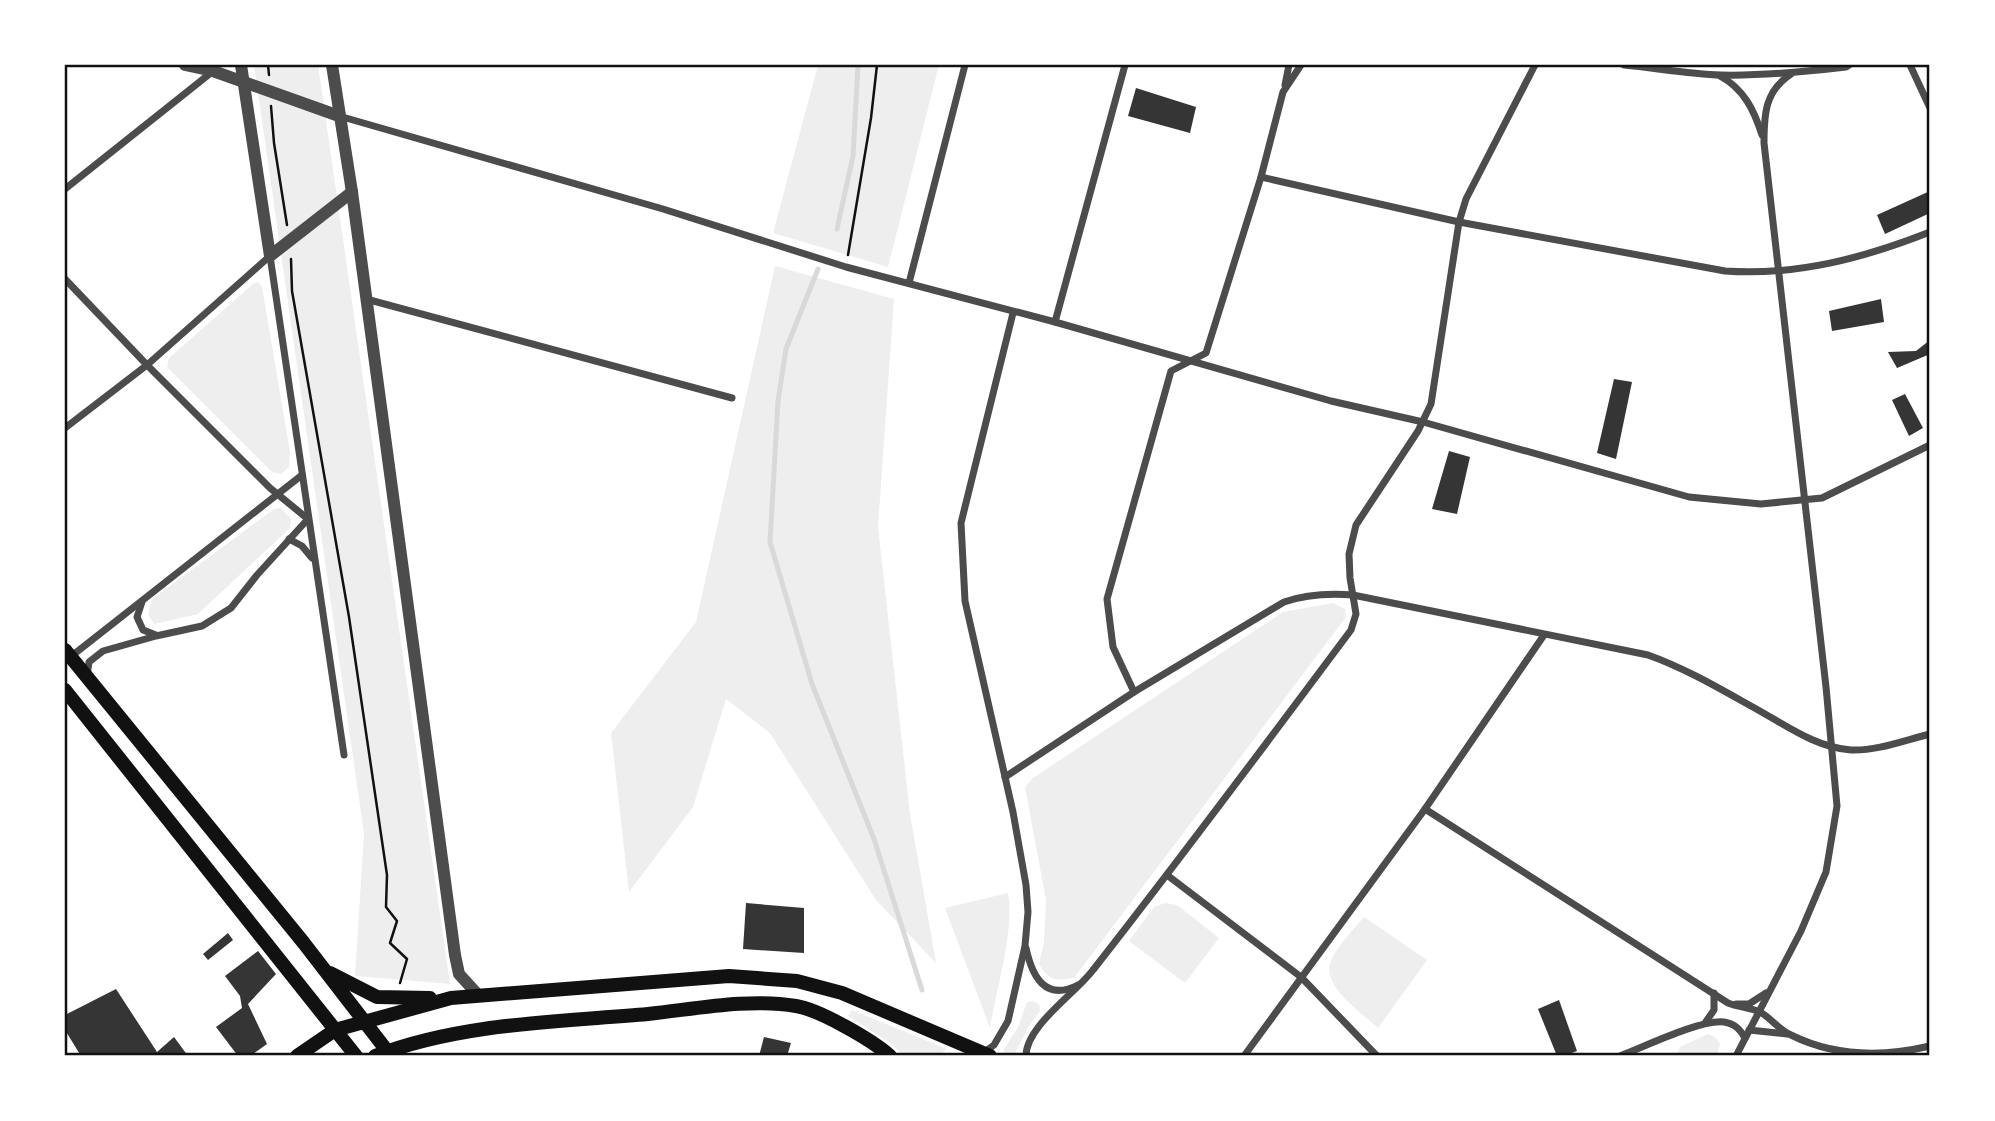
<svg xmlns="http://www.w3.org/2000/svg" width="1995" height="1121" font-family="Montserrat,sans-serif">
<rect width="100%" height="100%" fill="#fff"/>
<g fill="#eee">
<polygon points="254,65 318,65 450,984 355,976 364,834"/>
<polygon points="818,65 939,65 888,267 773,233"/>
<polygon points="775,266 894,299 878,527 910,814 936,963 876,900 770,733 726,699 693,807 629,892 611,733 696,622"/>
<polygon points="258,282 262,287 290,452 289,467 281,474 272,472 167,367 169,358 254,283"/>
<polygon points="281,508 291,519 290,528 198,614 154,624 148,614 152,599 274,509"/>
<path d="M1333,603l12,6 1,8 -272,361c-19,3 -25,3 -35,-14l5,-22 2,-42 -21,-113 8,-9 250,-166z"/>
<path d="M1008,893c7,36 -12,97 -18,135l-45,-120z"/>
<polygon points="1165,903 1177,905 1219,938 1185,983 1129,941 1154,907"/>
<path d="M1364,917l63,43 -49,68c-16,-15 -58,-43 -47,-67 7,-16 22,-31 33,-44z"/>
<polygon points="1032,1001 1039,1004 1040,1011 1029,1026 1014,1055 1004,1053 1004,1049 1018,1027 1027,1002"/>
<polygon points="852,1010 947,1049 938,1056 904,1056 889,1042 848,1016"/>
<polygon points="1708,1034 1715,1037 1720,1044 1717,1056 1677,1055 1680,1047"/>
</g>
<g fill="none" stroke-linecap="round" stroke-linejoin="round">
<g stroke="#d9d9d9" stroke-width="5">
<polyline points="837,229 853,156 858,65"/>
<polyline points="818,269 786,349 778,401 770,542 812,684 874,839 922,990"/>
</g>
</g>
<g fill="#353535">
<polygon points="1136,88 1196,107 1190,133 1128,116"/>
<polygon points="1930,191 1930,213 1885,234 1877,215"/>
<polygon points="1881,299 1884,322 1832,331 1829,311"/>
<polygon points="1930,340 1930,354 1897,368 1888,352 1916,351"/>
<polygon points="1614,379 1632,382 1616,459 1597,453"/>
<polygon points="1905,394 1923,428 1909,436 1892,400"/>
<polygon points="1449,451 1470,457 1457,514 1432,509"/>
<polygon points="746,903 804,908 804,953 743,949"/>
<polygon points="228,933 233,940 208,960 203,954"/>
<polygon points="258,951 276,974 248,1004 267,1044 250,1056 238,1056 216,1027 242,1008 240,996 225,976"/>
<polygon points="116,989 157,1052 174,1037 188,1056 81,1056 65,1030 65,1015"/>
<polygon points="1559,1000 1577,1051 1564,1056 1557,1056 1538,1009"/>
<polygon points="764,1037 791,1043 787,1056 759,1056"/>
</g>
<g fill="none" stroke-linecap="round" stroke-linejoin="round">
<g stroke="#111" stroke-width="2.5">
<polyline points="268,65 269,75"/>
<polyline points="271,106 274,143 287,225"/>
<polyline points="848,255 871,118 877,65"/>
<polyline points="291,259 292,291 349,617 387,875 386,907 397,921 390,943 407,959 400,983"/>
</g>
<g stroke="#4c4c4c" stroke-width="7">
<path d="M1624,65c32,3 65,9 97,10 42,1 83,-3 125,-8l3,-2"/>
<polyline points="1910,65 1930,108"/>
<path d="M1720,76c24,13 34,34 42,59"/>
<polyline points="1285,85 1289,65"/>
<polyline points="339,116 663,209 846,267 1055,322 1331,401 1423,422 1689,497 1761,504 1822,498 1930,445"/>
<path d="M1261,177l198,45 266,49c72,5 139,-13 205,-39"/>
<polyline points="65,189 212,72"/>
<polyline points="270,256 344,755"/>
<polyline points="65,279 147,365 270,488 308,519"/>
<polyline points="909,283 965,65"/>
<polyline points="366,299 732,398"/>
<polyline points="1055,322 1125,65"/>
<polyline points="65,428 147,365 270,256"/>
<polyline points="289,539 302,546 312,558"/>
<polyline points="142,602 137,617 143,630 156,635"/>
<polyline points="69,658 302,475"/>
<polyline points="87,676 89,662 103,651 156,636 202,626 231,608 257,575 308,519"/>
<polyline points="1134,692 1113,647 1107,599 1171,371 1206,353 1261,177 1283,92 1301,65"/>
<path d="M1005,777l129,-85 150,-90c23,-8 44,-9 69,-7l295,60c39,14 74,35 110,55 29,16 59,38 93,40 26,1 54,-10 79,-16"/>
<path d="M1425,809l303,194c10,4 23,5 32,9 11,6 19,18 31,23 44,22 92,22 139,11"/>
<polyline points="1167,875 1301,977 1377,1056"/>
<path d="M1026,948c6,28 19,54 52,37"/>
<polyline points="1736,1004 1749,1004 1766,993"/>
<polyline points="1705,1023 1714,1010 1714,993"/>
<polyline points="1749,1030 1787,1034"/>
<polyline points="983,1053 994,1045 1008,1021 1025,946 1028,912 1026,885 1013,812 965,601 961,523 1013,313"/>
<path d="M1026,1056c0,-30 49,-62 67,-86 88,-112 173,-226 258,-340l5,-16 -6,-36 -1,-24 7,-29 62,-94 13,-27 28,-182 7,-23 69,-134"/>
<polyline points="1244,1056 1425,809 1544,635"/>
<path d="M1620,1056c24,-9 81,-37 104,-34 11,2 16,7 21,16"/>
<path d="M1736,1056l65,-125 25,-59 11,-66 -11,-119 -62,-544c0,-29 1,-52 27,-69"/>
</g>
<g stroke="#4c4c4c" stroke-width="12">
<polyline points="185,65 213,71 339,116"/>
<polyline points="241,65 270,256 352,192"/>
<polyline points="332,65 352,192 455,955 459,974 479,996"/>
</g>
<g stroke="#111" stroke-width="14">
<polyline points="65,650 303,942 391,1056"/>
<polyline points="65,690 356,1056"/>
<polyline points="330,973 377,997 430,998"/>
<polyline points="297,1056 335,1030 451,998 729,976 797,981 842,993 990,1056"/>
<path d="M375,1056c85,-33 182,-34 273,-42 48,-5 100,-16 148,-8 24,4 76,34 94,50"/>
</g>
</g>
<rect width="1995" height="1121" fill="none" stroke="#ffffff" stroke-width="133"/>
<rect x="66" y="66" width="1862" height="988" fill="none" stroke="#111" stroke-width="2.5"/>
</svg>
